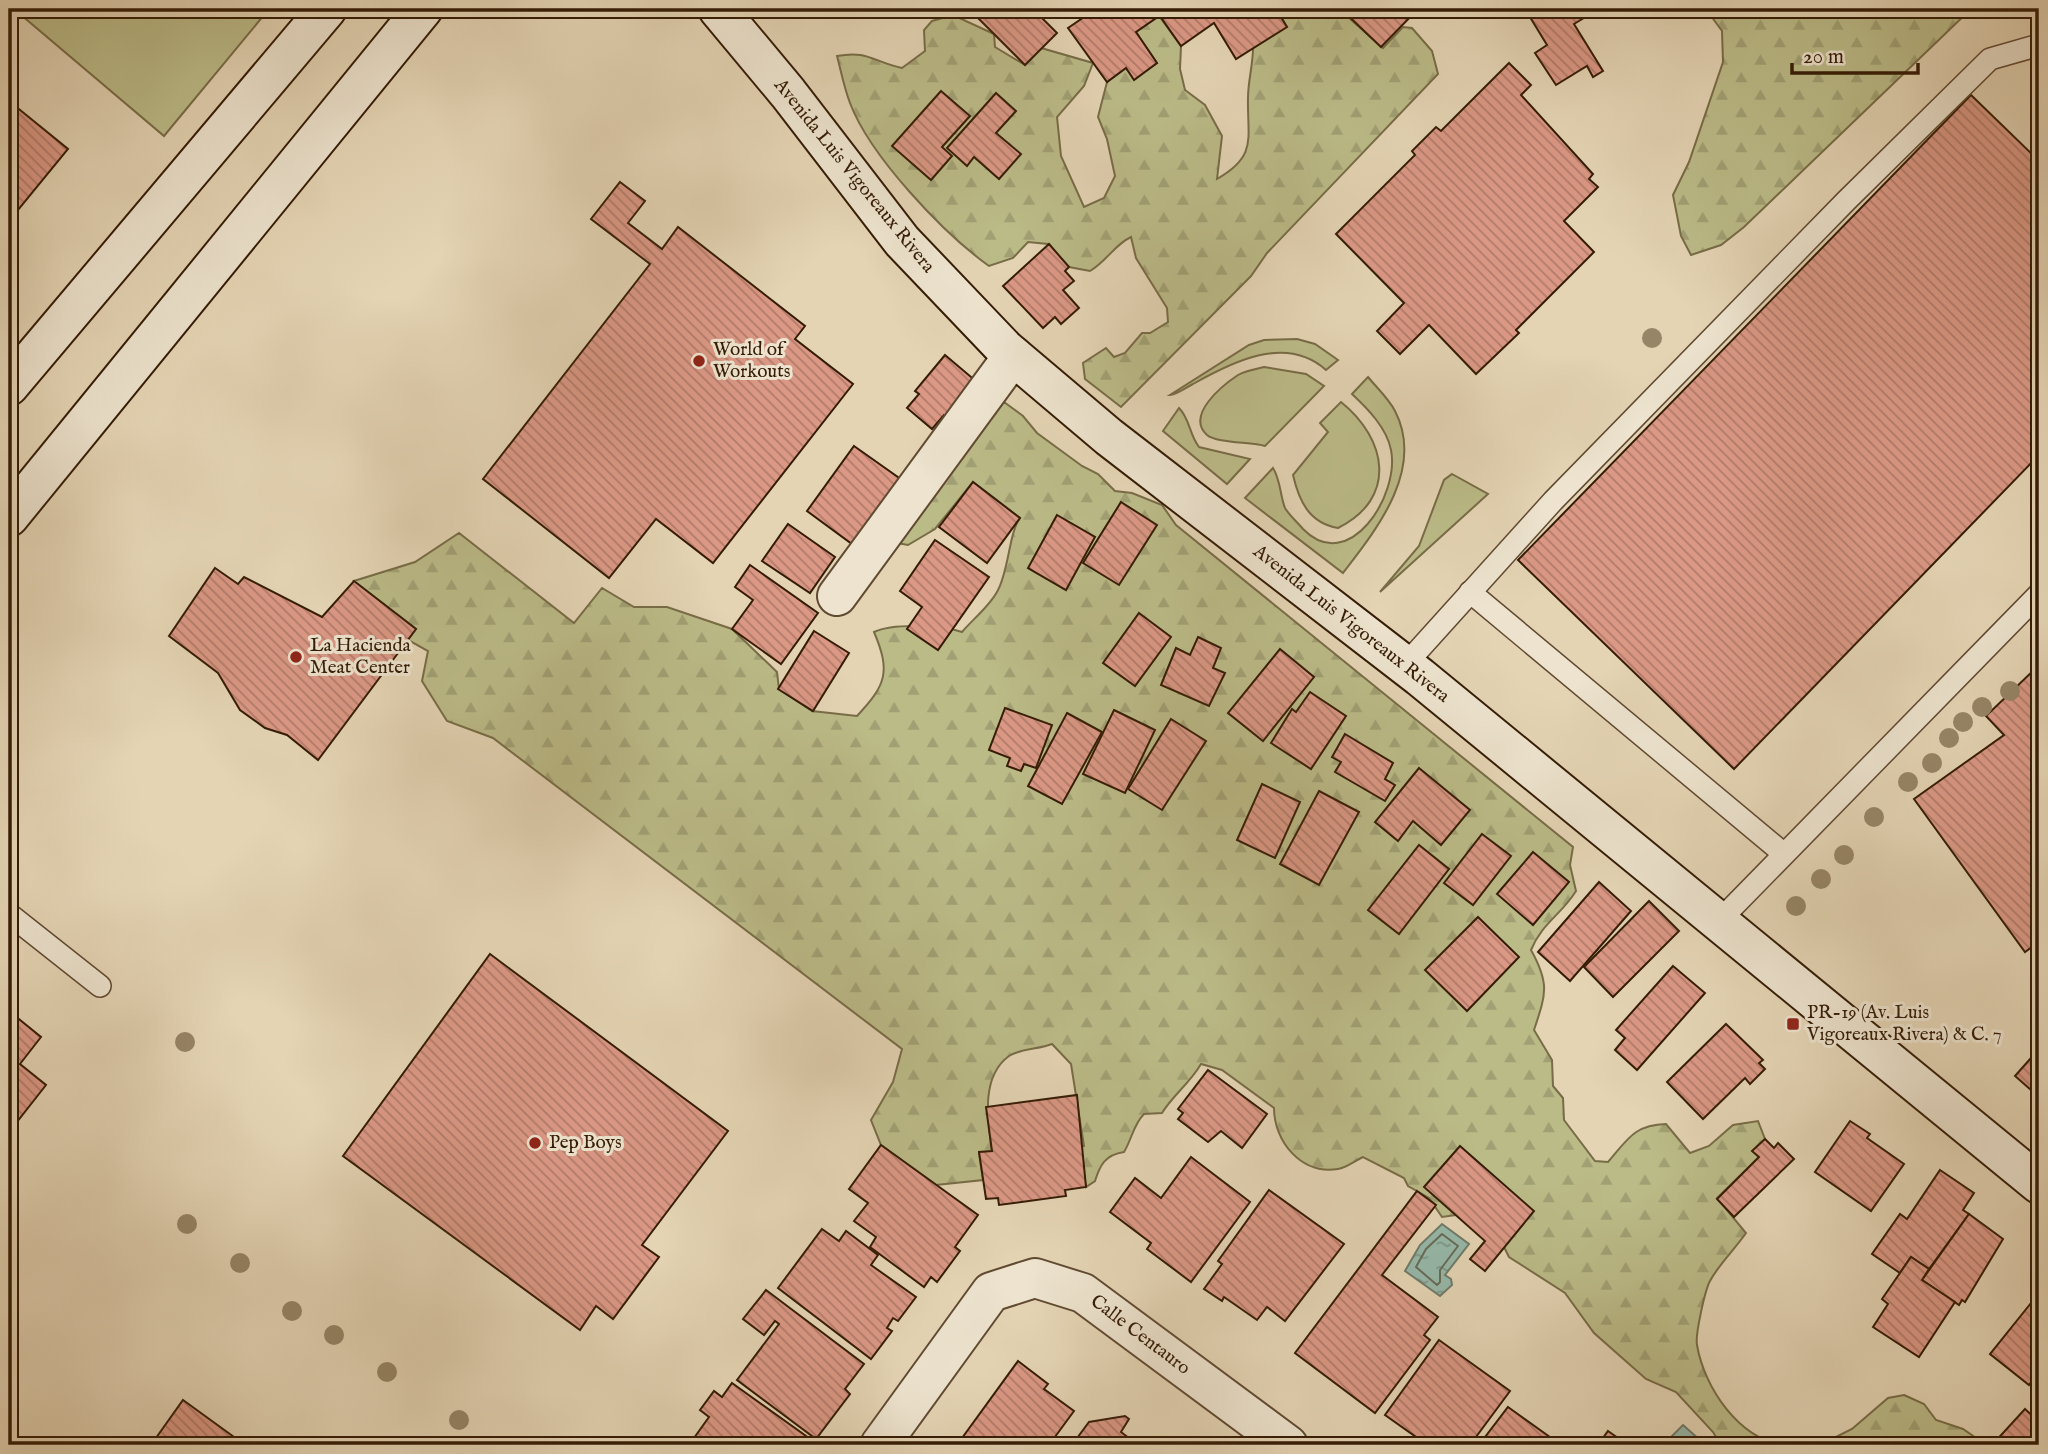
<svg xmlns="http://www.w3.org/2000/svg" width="2048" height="1454" font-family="'IM FELL English',serif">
<defs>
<pattern id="forest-firs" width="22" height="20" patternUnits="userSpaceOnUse" patternTransform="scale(1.75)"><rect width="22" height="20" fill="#bb8"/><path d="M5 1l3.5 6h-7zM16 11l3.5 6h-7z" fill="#a1a074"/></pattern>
<pattern id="water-ripples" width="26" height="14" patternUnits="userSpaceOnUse" patternTransform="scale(1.75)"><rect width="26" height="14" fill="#96b8a9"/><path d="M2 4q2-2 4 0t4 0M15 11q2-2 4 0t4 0" fill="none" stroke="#7b9588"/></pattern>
<pattern id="building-back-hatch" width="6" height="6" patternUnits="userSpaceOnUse" patternTransform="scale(1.75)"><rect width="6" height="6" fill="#db9885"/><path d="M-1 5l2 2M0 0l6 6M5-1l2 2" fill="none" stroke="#b27b6b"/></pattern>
</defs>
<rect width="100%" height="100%" fill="#e4d4b4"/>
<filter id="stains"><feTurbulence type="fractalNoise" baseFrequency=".00286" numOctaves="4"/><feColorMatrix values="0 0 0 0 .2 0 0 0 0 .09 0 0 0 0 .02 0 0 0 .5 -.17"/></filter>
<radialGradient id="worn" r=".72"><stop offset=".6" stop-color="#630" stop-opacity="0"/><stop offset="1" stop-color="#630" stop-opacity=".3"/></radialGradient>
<g fill="#bb8" stroke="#786c47" stroke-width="2">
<polygon points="14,9 269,9 164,136"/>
<path d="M1297,339l18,5 23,16 -12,10c-40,-36 -94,-8 -133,14 -8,4 -17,11 -23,11l79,-50 15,-5z"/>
<path d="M1264,367l42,7 18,12 -59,60c-14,-4 -49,-3 -58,-11 -22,-20 16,-50 31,-60 7,-4 17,-6 26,-8z"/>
<path d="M1368,377c9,11 21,22 27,34 30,58 -18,118 -52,162l-98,-75 28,-30c8,13 7,28 12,40 4,7 13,15 18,21 46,47 97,-34 88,-79 -4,-22 -24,-42 -39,-56z"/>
<path d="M1341,402c46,37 57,96 -3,126 -29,-5 -39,-27 -45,-53l35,-43 -8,-9z"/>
<path d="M1179,408c11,11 10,26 20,39l51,12 -23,25 -64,-53z"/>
<polygon points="1452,474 1488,494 1380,592 1419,546 1444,480"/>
</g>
<g fill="url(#forest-firs)" stroke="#786c47" stroke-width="2">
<path d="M1276,9h63l44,39 20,-21 9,1 20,23 6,23 -171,179 -16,23 -130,131 -36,-28 -2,-16 23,-15 8,9 11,-4 17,-20h8l18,-11 -1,-14 -31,-50 -5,-21c-17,8 -24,24 -41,34l-21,-4 -21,-23 -20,-2 -15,16 -24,8c-46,-33 -119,-110 -139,-163 -6,-16 -9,-32 -13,-47 31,-6 36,6 65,12l23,-17 -1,-21 8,-9 21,-6 41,19 1,13 30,18 16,-17 52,15 -9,23 -27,31 4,39 23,51 20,-9 11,-22 -8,-37 -9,-22 9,-35 19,-14 9,11 22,-16 -21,-31 23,-16 22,30 -1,23 5,21 20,15 17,31 -5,43c41,-23 30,-41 31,-81 0,-17 5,-33 5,-50l34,-21z"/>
<polygon points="1706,9 1971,9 1744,227 1721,245 1691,255 1681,236 1673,195 1689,162 1723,62 1722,31"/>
<path d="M1004,402l19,14 14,17 45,33 16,8 17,17 17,2 30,12 14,20 397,322 -3,18 6,26c-15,24 -34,32 -45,59 19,34 15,44 3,80l18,30 1,26 10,12 1,22 31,41 13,1c20,-23 26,-37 58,-38l24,29 19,-7 24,-21 25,-4 7,18 -12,12 6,6 -42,41 29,35c-11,16 -27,31 -36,48 -5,9 -15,54 -13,64 7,42 42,95 88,100h-64l-8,-13 -37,-40 -30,-13 -52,-46 -29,-40 -56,-36 -9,-18 -29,-26 -29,4 -13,-19 -21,-12 -4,-8 -41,-21c-7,3 -17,11 -25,12 -37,6 -64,-28 -64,-61l-52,-38 -21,-6c-11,19 -28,31 -39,49l-18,1c-11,11 -12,25 -20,38 -19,3 -24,13 -29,29l-9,6 -6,-40 4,-1 -13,-82 -19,-20c-12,5 -33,5 -43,12 -29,21 -21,65 -17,95l-13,2 4,27 -47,5 -55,-40 -10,-25 22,-38 9,-33 -409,-311 -46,-17 -25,-40 6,-30 -20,-11 8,-11 -62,-48 61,-19 44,-29 115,90 28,-35 32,19h33l65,22 45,43 2,17 33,22 45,5c29,-31 34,-44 17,-84 19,-9 68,-7 88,0 11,-13 29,-27 36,-42 11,-21 11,-57 22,-72l-47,-36 -38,47 -27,16 -11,-2 90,-125z"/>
<polygon points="1904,1395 1924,1404 1936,1420 1963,1429 1986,1445 1820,1445 1852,1429 1888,1398"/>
</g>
<g fill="url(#water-ripples)" stroke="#6f7a68" stroke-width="2">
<polygon points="1442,1224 1469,1244 1445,1275 1451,1279 1452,1285 1440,1296 1405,1271 1420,1245"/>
<polygon points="1683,1425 1700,1440 1699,1445 1663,1445"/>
</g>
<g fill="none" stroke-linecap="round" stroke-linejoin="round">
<polygon stroke="#666a58" stroke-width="2" points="1442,1234 1458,1246 1440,1270 1440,1282 1437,1285 1416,1267 1426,1249"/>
</g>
<g fill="url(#building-back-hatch)" stroke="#351c06" stroke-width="2">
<polygon points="969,9 1033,9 1057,33 1025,65"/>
<polygon points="1096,9 1153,9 1159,16 1136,32 1157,63 1134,80 1126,68 1107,82 1068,28"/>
<polygon points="1155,9 1276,9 1287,27 1236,59 1214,23 1181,46"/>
<polygon points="1341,9 1418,9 1381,47"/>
<polygon points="1525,9 1589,9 1592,13 1574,24 1603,71 1593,77 1587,66 1556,85 1535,53 1547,45"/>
<polygon points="1509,63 1531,85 1521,95 1593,174 1589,179 1598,187 1564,221 1594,252 1516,330 1519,333 1476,374 1429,325 1400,354 1377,331 1404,303 1336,234 1415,155 1412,151 1436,127 1441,131"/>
<polygon points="941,91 970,116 942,147 952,156 931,180 892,146"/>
<polygon points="996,93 1016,111 996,133 1021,154 999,179 974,157 967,166 947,148"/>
<polygon points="1971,95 2039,161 2039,455 1734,769 1518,560"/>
<polygon points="9,101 68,149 9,221"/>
<polygon points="620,182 645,201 628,223 662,249 678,227 805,326 795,339 853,384 713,563 656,519 609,578 483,479 650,264 591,219"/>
<polygon points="1049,244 1069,267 1065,271 1074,281 1063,290 1079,308 1061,324 1055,317 1043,328 1003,286"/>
<polygon points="945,355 977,382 947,417 944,415 932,429 907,408 919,394 915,391"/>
<polygon points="854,446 902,480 852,544 807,511"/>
<polygon points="973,482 1020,518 987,563 939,527"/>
<polygon points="1121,502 1157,525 1119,585 1083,563"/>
<polygon points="1057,515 1095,537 1066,590 1028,568"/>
<polygon points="788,524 835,557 810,593 762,561"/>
<polygon points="935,540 989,577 938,650 907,629 922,607 900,591"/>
<polygon points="750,565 818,613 781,664 732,629 753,600 735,587"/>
<polygon points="215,568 238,584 244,577 322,617 354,581 416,629 318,760 287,735 265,728 240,710 218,673 169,636"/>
<polygon points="1139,613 1171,637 1135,686 1103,663"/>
<polygon points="814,631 849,653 813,711 778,689"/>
<polygon points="1198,637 1221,648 1213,668 1225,673 1209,706 1161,685 1176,648 1190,655"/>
<polygon points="1280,649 1314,677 1263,741 1228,713"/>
<polygon points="2039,665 2039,751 2034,756 2039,765 2039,942 2025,952 1914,799 2004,735 1986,716"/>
<polygon points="1310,692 1346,716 1311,769 1271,743 1292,709 1296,712"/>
<polygon points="1005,708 1052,725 1036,768 1024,764 1021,771 1007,766 1010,758 989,750"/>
<polygon points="1114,710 1155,730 1125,793 1083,774"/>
<polygon points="1067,713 1102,732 1062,804 1028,786"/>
<polygon points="1171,719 1206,741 1162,810 1128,789"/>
<polygon points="1345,734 1393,763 1385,779 1395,785 1385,801 1335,772 1341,762 1332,757"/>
<polygon points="1419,768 1470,810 1441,845 1413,821 1398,841 1375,822"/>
<polygon points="1262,784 1300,802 1275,858 1237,840"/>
<polygon points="1319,791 1359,812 1319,885 1280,864"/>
<polygon points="1482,834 1511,856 1473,905 1444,883"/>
<polygon points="1419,845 1449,869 1399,934 1368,910"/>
<polygon points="1533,852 1569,882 1533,925 1497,894"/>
<polygon points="1599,882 1631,911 1570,981 1538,952"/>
<polygon points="1649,901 1679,931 1613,997 1584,967"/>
<polygon points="1478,917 1519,957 1467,1011 1425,970"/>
<polygon points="490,954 728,1131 642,1245 659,1257 613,1319 596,1306 580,1330 343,1156"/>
<polygon points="1673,966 1705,993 1637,1070 1615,1050 1625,1038 1616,1030"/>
<polygon points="9,1011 41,1037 20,1064 46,1085 9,1132"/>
<polygon points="1726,1024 1763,1060 1759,1063 1765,1069 1750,1084 1745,1078 1703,1119 1667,1082"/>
<polygon points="2039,1049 2039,1097 2015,1076"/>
<polygon points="1208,1070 1267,1114 1242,1148 1221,1131 1208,1142 1178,1119 1183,1113 1178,1109"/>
<polygon points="1077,1095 1086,1187 1065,1190 1066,1196 999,1205 998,1198 986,1199 979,1152 992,1151 986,1107"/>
<polygon points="1850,1121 1870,1134 1867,1138 1904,1164 1871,1211 1815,1172"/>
<polygon points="1765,1139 1774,1148 1778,1143 1794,1159 1734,1217 1717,1199 1759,1157 1752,1151"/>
<polygon points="881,1145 978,1215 955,1247 960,1251 937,1282 931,1277 924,1287 870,1247 876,1237 854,1221 868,1203 849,1189"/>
<polygon points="1460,1146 1534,1211 1485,1271 1470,1259 1485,1241 1424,1187"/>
<polygon points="1191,1157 1250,1202 1191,1282 1147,1249 1151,1243 1110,1212 1135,1178 1161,1198"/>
<polygon points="1940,1170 1974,1193 1963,1210 1969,1214 1929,1269 1911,1257 1900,1273 1872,1254 1900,1214 1907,1219"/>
<polygon points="1269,1190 1344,1244 1285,1321 1267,1307 1257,1320 1224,1297 1222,1301 1204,1289 1222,1264 1218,1261"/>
<polygon points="1417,1191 1436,1205 1382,1275 1438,1317 1424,1335 1430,1340 1375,1413 1295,1353"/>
<polygon points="1969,1214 2003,1239 1965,1302 1962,1300 1959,1305 1922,1280"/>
<polygon points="822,1229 839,1241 846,1231 878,1255 871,1265 916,1297 898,1321 893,1318 887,1328 892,1331 871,1359 778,1288"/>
<polygon points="1911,1257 1929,1269 1922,1280 1955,1302 1919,1357 1873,1327 1888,1304 1882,1299"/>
<polygon points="766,1290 864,1364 845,1389 850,1394 816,1439 737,1380 779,1324 775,1321 764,1335 743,1319"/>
<polygon points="2039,1293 2039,1372 2029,1385 1990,1354"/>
<polygon points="1439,1340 1510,1391 1470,1445 1420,1445 1423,1442 1385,1415"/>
<polygon points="1018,1361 1048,1384 1044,1389 1074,1411 1049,1445 957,1445"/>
<polygon points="732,1383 813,1441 810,1445 689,1445 709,1417 700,1410 714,1391 722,1397"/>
<polygon points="183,1400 245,1445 151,1445"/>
<polygon points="1508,1407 1561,1445 1479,1445"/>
<polygon points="2025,1409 2039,1422 2039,1445 1992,1445"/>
<polygon points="1125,1416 1129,1419 1121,1432 1138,1445 1072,1445 1089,1422"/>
<polygon points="1608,1431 1628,1445 1598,1445"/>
</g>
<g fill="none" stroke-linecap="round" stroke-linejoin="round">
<g stroke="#614a32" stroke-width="24">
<g id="lane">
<polyline points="1470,592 1784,854"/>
<polyline points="1405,665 1553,501 1846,201 1990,59 2039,45"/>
<polyline points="9,914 100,986"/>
<polyline points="1720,920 2039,594"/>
</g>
</g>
<g stroke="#614a32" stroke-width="42">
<g id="street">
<polyline points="837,596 1013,356"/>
<polyline points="880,1445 991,1292 1035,1278 1083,1293 1288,1445"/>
</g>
</g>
<g stroke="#351c06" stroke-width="42">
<g id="secondary">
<polyline points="718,9 788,93 902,241 1005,349 1109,437 1420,677 2039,1184"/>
<polyline points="9,386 327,9"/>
<polyline points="9,517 423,9"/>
</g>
</g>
<use href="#lane" stroke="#ede3ce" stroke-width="21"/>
<use href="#street" stroke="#ede3ce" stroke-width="38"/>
<use href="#secondary" stroke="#ede3ce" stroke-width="38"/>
</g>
<g fill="#968566">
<circle cx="1652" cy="338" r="10"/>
<circle cx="2010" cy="691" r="10"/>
<circle cx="1982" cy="707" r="10"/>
<circle cx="1963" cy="722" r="10"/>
<circle cx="1949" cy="738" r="10"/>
<circle cx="1932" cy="763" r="10"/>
<circle cx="1908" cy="782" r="10"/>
<circle cx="1874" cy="817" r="10"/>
<circle cx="1844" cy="855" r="10"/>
<circle cx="1821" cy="879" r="10"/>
<circle cx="1796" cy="906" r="10"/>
<circle cx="185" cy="1042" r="10"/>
<circle cx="187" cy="1224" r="10"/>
<circle cx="240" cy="1263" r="10"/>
<circle cx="292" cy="1311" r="10"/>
<circle cx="334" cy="1335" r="10"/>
<circle cx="387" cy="1372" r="10"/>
<circle cx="459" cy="1420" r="10"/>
</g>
<g fill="#8f2418" stroke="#ede3ce" stroke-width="2.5">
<circle cx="699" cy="361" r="7"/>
<circle cx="296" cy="657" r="7"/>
<rect x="1786" y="1017" width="14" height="14" rx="3.5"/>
<circle cx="535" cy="1143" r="7"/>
</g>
<g text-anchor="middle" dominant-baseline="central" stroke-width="6" stroke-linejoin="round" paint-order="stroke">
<g font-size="19" fill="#351c06" stroke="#ede3ce">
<text transform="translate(854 176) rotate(51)">Avenida Luis Vigoreaux Rivera</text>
<text transform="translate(1351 624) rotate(38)">Avenida Luis Vigoreaux Rivera</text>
<text transform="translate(1140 1335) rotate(37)">Calle Centauro</text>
</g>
<g font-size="19" fill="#351c06" stroke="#ede3ce" text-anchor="start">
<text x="713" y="350">World of<tspan x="713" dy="22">Workouts</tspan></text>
<text x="310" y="646">La Hacienda<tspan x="310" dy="22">Meat Center</tspan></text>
<text x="1807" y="1013">PR-19 (Av. Luis<tspan x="1807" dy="22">Vigoreaux Rivera) &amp; C. 7</tspan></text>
<text x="549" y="1143">Pep Boys</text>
</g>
</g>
<rect width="2048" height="1454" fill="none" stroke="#e4d4b4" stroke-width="35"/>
<rect x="10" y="10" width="2027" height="1433" fill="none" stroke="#351c06" stroke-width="3.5"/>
<rect x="18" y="18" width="2013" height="1419" fill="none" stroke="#351c06" stroke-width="2"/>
<path d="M1792 63v10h126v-10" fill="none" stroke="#351c06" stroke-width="3.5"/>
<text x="1803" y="63" font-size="21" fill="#351c06" stroke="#ede3ce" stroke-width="5" paint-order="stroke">20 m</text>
<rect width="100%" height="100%" filter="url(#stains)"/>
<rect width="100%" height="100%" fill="url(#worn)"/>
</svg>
